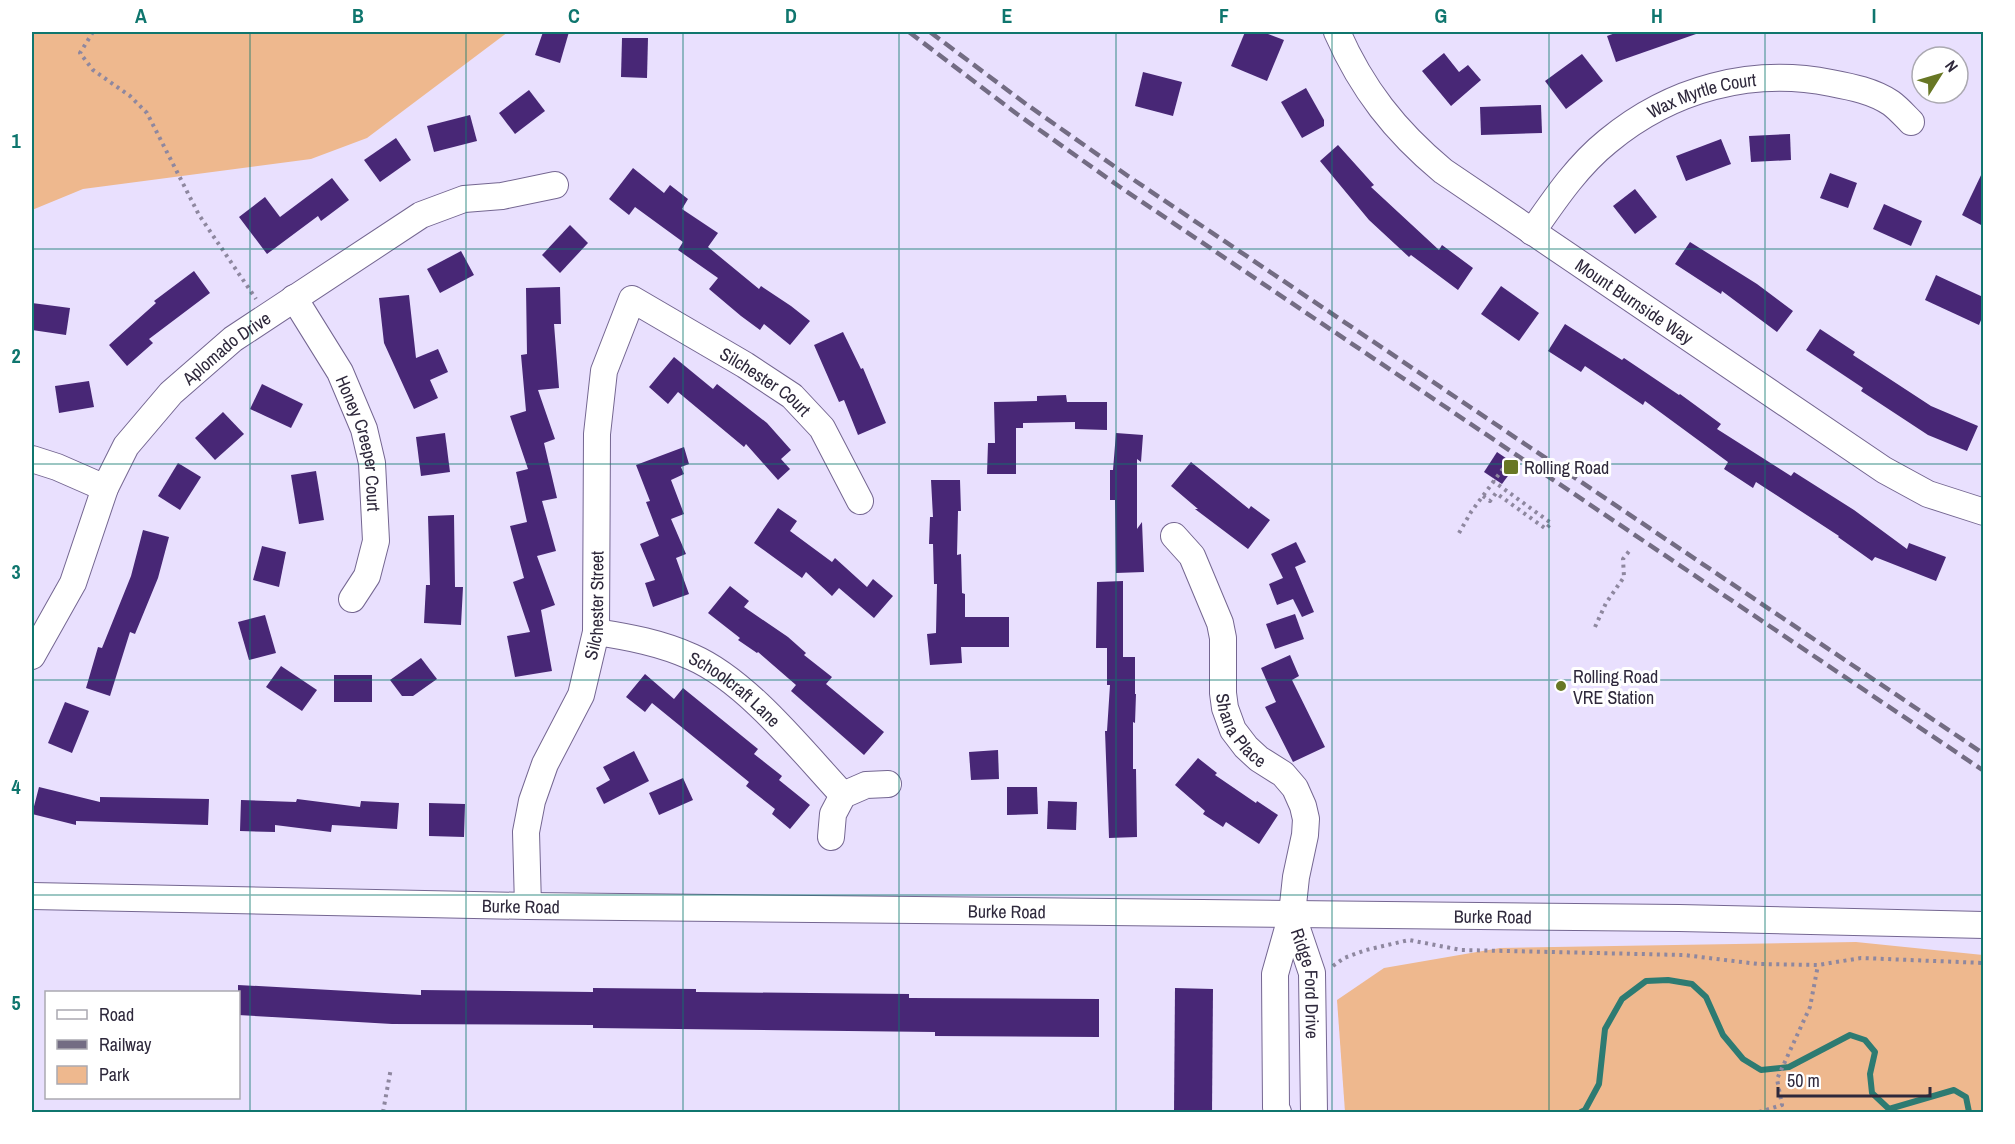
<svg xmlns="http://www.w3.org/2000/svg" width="2015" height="1144" font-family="'Archivo Narrow',sans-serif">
<rect width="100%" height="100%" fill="#e9e0fe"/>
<g fill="#eeb88e">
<polygon points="32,32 508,32 367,138 311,159 83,189 32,210"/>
<polygon points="1856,942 1983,955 1983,1112 1345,1112 1337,1000 1384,968 1500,948"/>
</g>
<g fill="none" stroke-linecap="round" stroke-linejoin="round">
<polyline stroke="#2d7b72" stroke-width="6" points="1581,1112 1585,1110 1599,1084 1605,1029 1622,999 1646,981 1668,980 1692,984 1706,997 1723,1035 1743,1059 1761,1070 1789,1067 1850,1035 1865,1040 1875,1052 1870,1074 1872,1093 1889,1109 1954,1090 1966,1097 1969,1112"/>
</g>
<g fill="#482776">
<polygon points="543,32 569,32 560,63 535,55"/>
<polygon points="1245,32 1263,32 1284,40 1267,81 1231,66"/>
<polygon points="1618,32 1696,32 1696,34 1616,62 1607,36"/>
<polygon points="622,38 648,38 647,78 621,77"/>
<polygon points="1444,53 1459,72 1468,65 1481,80 1451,106 1422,71"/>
<polygon points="1582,54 1603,81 1566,109 1545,81"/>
<polygon points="1143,72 1182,82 1173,116 1135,106"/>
<polygon points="1306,88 1324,120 1324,126 1302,138 1281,102"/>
<polygon points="529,90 545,111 515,134 499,113"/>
<polygon points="1541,105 1542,133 1481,135 1480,107"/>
<polygon points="470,115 477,141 434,152 427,126"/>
<polygon points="1790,134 1791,160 1751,162 1749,136"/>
<polygon points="396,138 411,160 380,182 364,160"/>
<polygon points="1721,139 1731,164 1686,181 1676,156"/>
<polygon points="1338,145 1374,185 1371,187 1439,250 1442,245 1473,268 1458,290 1411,255 1409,257 1369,220 1320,161"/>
<polygon points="633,168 664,193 670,185 688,199 682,209 718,233 708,247 759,289 761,286 791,306 810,321 790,345 764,324 760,330 741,316 709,289 718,278 678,250 683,242 635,207 629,215 609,199"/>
<polygon points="1983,171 1983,226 1962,215"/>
<polygon points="1830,173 1857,183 1848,208 1820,198"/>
<polygon points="332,178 349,200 321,221 318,216 267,254 239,217 265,197 280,217"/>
<polygon points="1635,189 1657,217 1635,234 1613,206"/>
<polygon points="1884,204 1922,221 1911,246 1873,229"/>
<polygon points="570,225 588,243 560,273 542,255"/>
<polygon points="1690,242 1757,284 1793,311 1777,332 1722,291 1721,294 1675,264"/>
<polygon points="461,251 474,275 440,293 427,269"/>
<polygon points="194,271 210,293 149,339 153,343 127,366 109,345 156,303 154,301"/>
<polygon points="1936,275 1983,297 1983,315 1979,325 1925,300"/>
<polygon points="1501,286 1539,313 1519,341 1481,314"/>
<polygon points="560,287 561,324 554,324 559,388 538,390 555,439 544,443 557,498 542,501 556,551 537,556 555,605 541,610 552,671 515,677 507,636 530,632 513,582 524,578 510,526 527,522 516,472 528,469 510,416 526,411 521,355 527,354 526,288"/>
<polygon points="409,295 416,358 438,349 448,372 430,380 438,398 414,409 384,343 379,298"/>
<polygon points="32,303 70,308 66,335 32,330"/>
<polygon points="1565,324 1622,360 1624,358 1679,395 1680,394 1721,424 1717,429 1791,476 1794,472 1854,510 1907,549 1909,543 1946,557 1936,581 1875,557 1872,561 1838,537 1839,536 1756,482 1753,488 1724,469 1728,462 1645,401 1643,405 1585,366 1581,372 1548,351"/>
<polygon points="1820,329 1855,352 1853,355 1931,406 1978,426 1967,451 1928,435 1861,391 1863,388 1806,350"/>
<polygon points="843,332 861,369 863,368 886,423 858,435 844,400 839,402 814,345"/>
<polygon points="674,357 713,389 717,384 767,423 791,450 781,459 790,469 778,480 746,444 744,447 678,392 668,404 649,387"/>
<polygon points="89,381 94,407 59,413 55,386"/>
<polygon points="262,384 303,404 291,428 250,409"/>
<polygon points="1066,395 1067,402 1107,402 1107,430 1075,429 1075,422 1023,423 1023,428 1016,428 1016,474 987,474 988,443 995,443 994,402 1037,401 1037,396"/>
<polygon points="223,412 244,434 215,460 195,438"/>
<polygon points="445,433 450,472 421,476 416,437"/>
<polygon points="1116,433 1143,435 1141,462 1137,459 1137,529 1142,522 1144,572 1116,573 1115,500 1110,500 1110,470 1113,470"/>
<polygon points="684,447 689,464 681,467 684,474 671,480 684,514 671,519 686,554 676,558 689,594 653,607 645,583 655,580 640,544 659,536 646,502 650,501 636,465"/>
<polygon points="1497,452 1516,465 1502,484 1484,472"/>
<polygon points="1191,462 1249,509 1251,506 1270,520 1248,549 1195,509 1198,509 1171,486"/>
<polygon points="178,463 201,477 180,510 158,496"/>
<polygon points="316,471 324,520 299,524 291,475"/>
<polygon points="931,480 960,480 961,511 958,511 957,555 961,554 962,593 965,594 965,617 1009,617 1009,647 961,647 962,663 930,665 927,634 936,633 937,584 934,584 933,544 929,544 930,517 933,517"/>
<polygon points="778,508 797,521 790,531 832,562 835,558 867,587 873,579 893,596 874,618 839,588 832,596 806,572 802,578 754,543"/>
<polygon points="454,515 455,587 463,587 461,625 424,623 426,585 430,585 428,516"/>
<polygon points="143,530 169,537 158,578 135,634 130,632 110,696 86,688 98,647 102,648 131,576"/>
<polygon points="1296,542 1306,562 1295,567 1314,612 1302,617 1293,599 1277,605 1269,584 1283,578 1271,554"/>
<polygon points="262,546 286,552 279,587 253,580"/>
<polygon points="1123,581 1123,657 1135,657 1135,694 1136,694 1135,723 1133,722 1133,769 1136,769 1137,837 1109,838 1105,731 1107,731 1110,685 1107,685 1107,648 1096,648 1097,582"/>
<polygon points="730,586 749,601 744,607 788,637 806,653 804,655 832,677 826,684 884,732 864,755 791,691 796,685 758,652 757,653 738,640 740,638 708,613"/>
<polygon points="1295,614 1304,639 1275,649 1266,624"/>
<polygon points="265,615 276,653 249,660 238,622"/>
<polygon points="1290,655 1299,676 1292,680 1325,747 1293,762 1265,707 1276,702 1261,668"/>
<polygon points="421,658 437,679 413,696 402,696 390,680"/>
<polygon points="281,666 317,690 302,711 266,687"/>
<polygon points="645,674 674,699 683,688 758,749 754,754 782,776 779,780 810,805 790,829 772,814 775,809 746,786 749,782 652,703 645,712 626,697"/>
<rect x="334" y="675" width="38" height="27"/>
<polygon points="65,702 89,711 72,753 48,743"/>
<polygon points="998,750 999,779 971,780 969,752"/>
<polygon points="634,751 649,781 604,804 596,788 610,780 603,767"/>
<polygon points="1198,758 1217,773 1215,775 1256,803 1257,801 1278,815 1259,844 1226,822 1223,827 1203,814 1205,811 1175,785"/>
<polygon points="683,778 693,800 659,815 649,793"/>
<polygon points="39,787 100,802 100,797 209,799 208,825 76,821 76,825 32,814"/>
<polygon points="1007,787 1037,787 1038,814 1007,815"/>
<polygon points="297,799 360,807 361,801 399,803 397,829 332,825 331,832 275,825 275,832 240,831 241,800 296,802"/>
<polygon points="1048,801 1077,802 1076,830 1047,829"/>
<polygon points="429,803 465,804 464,837 429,836"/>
<polygon points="238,985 421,995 421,990 593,992 593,988 696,989 696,992 909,994 909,998 1099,999 1099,1037 935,1036 935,1032 593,1028 593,1025 392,1024 238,1015"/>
<polygon points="1175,988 1213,989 1212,1113 1174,1113"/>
</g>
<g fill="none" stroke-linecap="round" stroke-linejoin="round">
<g stroke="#746691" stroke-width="28">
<g id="minor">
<path id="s1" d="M1337,32c25,57 58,99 106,139l441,299 44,24 56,18"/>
<path id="s2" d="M1532,232c23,-33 45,-66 76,-91 63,-52 143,-74 223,-58 21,4 42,8 60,20 7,5 14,13 20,19"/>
<path id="s3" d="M294,298l46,74 24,57 8,34 4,78 -9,35 -15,23"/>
<polyline points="32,459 57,467 105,488"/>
<path id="s4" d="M1174,536l18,20 28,67 3,15v55l2,15 8,22 13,17 13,12 24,15 12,14 8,18 3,13 -1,16 -9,42 -4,37 -17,60 1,134 2,4"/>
<path id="s5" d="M596,632c33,5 65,11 96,25 55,24 110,94 151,138"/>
<path id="s6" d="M32,656l41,-73 32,-95 21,-42 45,-53 62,-54 188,-124 43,-16 38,-3 53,-11"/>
<polyline points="831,837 833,814 843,795 866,785 888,784"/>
<path id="s7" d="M32,896l496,10 1151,12 305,7"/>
<path id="s8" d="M528,906l-2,-74 6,-31 13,-37 36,-69 15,-63 1,-198 7,-63 28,-72 113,66 47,31 30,32 38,73"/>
<path id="s9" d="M1292,914l20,59 2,139"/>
</g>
</g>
<g stroke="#8e879f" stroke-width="4" stroke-dasharray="3 4.5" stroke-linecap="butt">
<polyline points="93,32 80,53 93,70 130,96 147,113 199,215 256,299"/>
<polyline points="1483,496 1490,501 1496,493 1546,529 1551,523 1493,481"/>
<polyline points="1459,533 1471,512 1505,466"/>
<polyline points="1595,627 1606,603 1624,577 1623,559 1630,550"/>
<polyline points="1333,966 1344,958 1366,950 1409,940 1461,950 1684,955 1758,964 1818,965 1861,958 1984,963"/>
<polyline points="383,1112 391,1068"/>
<polyline points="1759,1112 1782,1105 1777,1079 1810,1007 1818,965"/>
</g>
<use href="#minor" stroke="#fff" stroke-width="26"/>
<g stroke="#736c83" stroke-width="4.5" stroke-dasharray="12 6" stroke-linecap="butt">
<polyline points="909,32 1017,114 1120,187 1984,771"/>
<polyline points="930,32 1026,104 1128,176 1984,754"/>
</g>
</g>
<path fill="none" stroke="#0f766e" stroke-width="1.5" stroke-opacity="0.55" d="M250,32v1080M466,32v1080M683,32v1080M899,32v1080M1116,32v1080M1332,32v1080M1549,32v1080M1765,32v1080M32,249h1952M32,464h1952M32,680h1952M32,895h1952"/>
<g fill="#687724" stroke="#fff" stroke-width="2">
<rect x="1503" y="459" width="16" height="16" rx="3"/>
<circle cx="1561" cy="686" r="6"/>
</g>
<g text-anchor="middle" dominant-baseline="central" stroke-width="6" stroke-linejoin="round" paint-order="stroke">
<g font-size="18" fill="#2e283b" stroke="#fff">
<text stroke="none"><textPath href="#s2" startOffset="225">Wax Myrtle Court</textPath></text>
<text stroke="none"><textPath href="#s1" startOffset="408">Mount Burnside Way</textPath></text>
<text stroke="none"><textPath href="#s6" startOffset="372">Aplomado Drive</textPath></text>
<text stroke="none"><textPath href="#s8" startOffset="783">Silchester Court</textPath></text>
<text stroke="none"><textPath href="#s3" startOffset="162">Honey Creeper Court</textPath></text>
<text stroke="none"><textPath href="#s8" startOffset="314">Silchester Street</textPath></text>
<text stroke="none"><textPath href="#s5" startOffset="153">Schoolcraft Lane</textPath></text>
<text stroke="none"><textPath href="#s4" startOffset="212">Shana Place</textPath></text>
<text stroke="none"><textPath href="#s7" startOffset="489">Burke Road</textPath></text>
<text stroke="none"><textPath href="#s7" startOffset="975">Burke Road</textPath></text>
<text stroke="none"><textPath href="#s7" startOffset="1461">Burke Road</textPath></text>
<text stroke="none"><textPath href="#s9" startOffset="72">Ridge Ford Drive</textPath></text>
</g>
<g font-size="18" fill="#2e283b" stroke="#fff" text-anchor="start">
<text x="1524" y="467">Rolling Road</text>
<text x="1573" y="676">Rolling Road<tspan x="1573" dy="21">VRE Station</tspan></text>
</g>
</g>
<rect width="2015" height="1144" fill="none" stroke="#ffffff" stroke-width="66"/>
<rect x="45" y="991" width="195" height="108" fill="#ffffff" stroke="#aba9b1" stroke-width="1.5"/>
<rect x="57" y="1010" width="30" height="9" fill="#ffffff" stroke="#aba9b1" stroke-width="1.5"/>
<text x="99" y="1021" font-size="18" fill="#2e283b">Road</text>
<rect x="57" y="1040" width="30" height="9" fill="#736c83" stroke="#aba9b1" stroke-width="1.5"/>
<text x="99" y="1051" font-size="18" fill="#2e283b">Railway</text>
<rect x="57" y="1066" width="30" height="18" fill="#eeb88e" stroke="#aba9b1" stroke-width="1.5"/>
<text x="99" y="1081" font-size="18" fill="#2e283b">Park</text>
<g transform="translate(1940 75) rotate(53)"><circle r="28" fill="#ffffff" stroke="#aba9b1" stroke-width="1.5"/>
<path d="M0-4.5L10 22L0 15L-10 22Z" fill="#687724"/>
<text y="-9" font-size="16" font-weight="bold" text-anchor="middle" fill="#2e283b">N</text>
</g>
<path d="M1778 1087v9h152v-9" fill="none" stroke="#2e283b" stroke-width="3"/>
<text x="1787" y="1087" font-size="18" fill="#2e283b" stroke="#ffffff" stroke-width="4.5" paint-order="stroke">50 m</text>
<rect x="33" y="33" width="1949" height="1078" fill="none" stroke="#0f766e" stroke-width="2"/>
<g font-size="20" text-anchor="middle" font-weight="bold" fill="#0f766e">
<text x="141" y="23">A</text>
<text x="358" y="23">B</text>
<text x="574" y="23">C</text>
<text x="791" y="23">D</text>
<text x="1007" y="23">E</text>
<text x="1224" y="23">F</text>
<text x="1441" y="23">G</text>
<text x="1657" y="23">H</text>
<text x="1874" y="23">I</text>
<text x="16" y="148">1</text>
<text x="16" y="363">2</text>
<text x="16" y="579">3</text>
<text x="16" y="794">4</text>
<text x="16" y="1010">5</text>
</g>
</svg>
